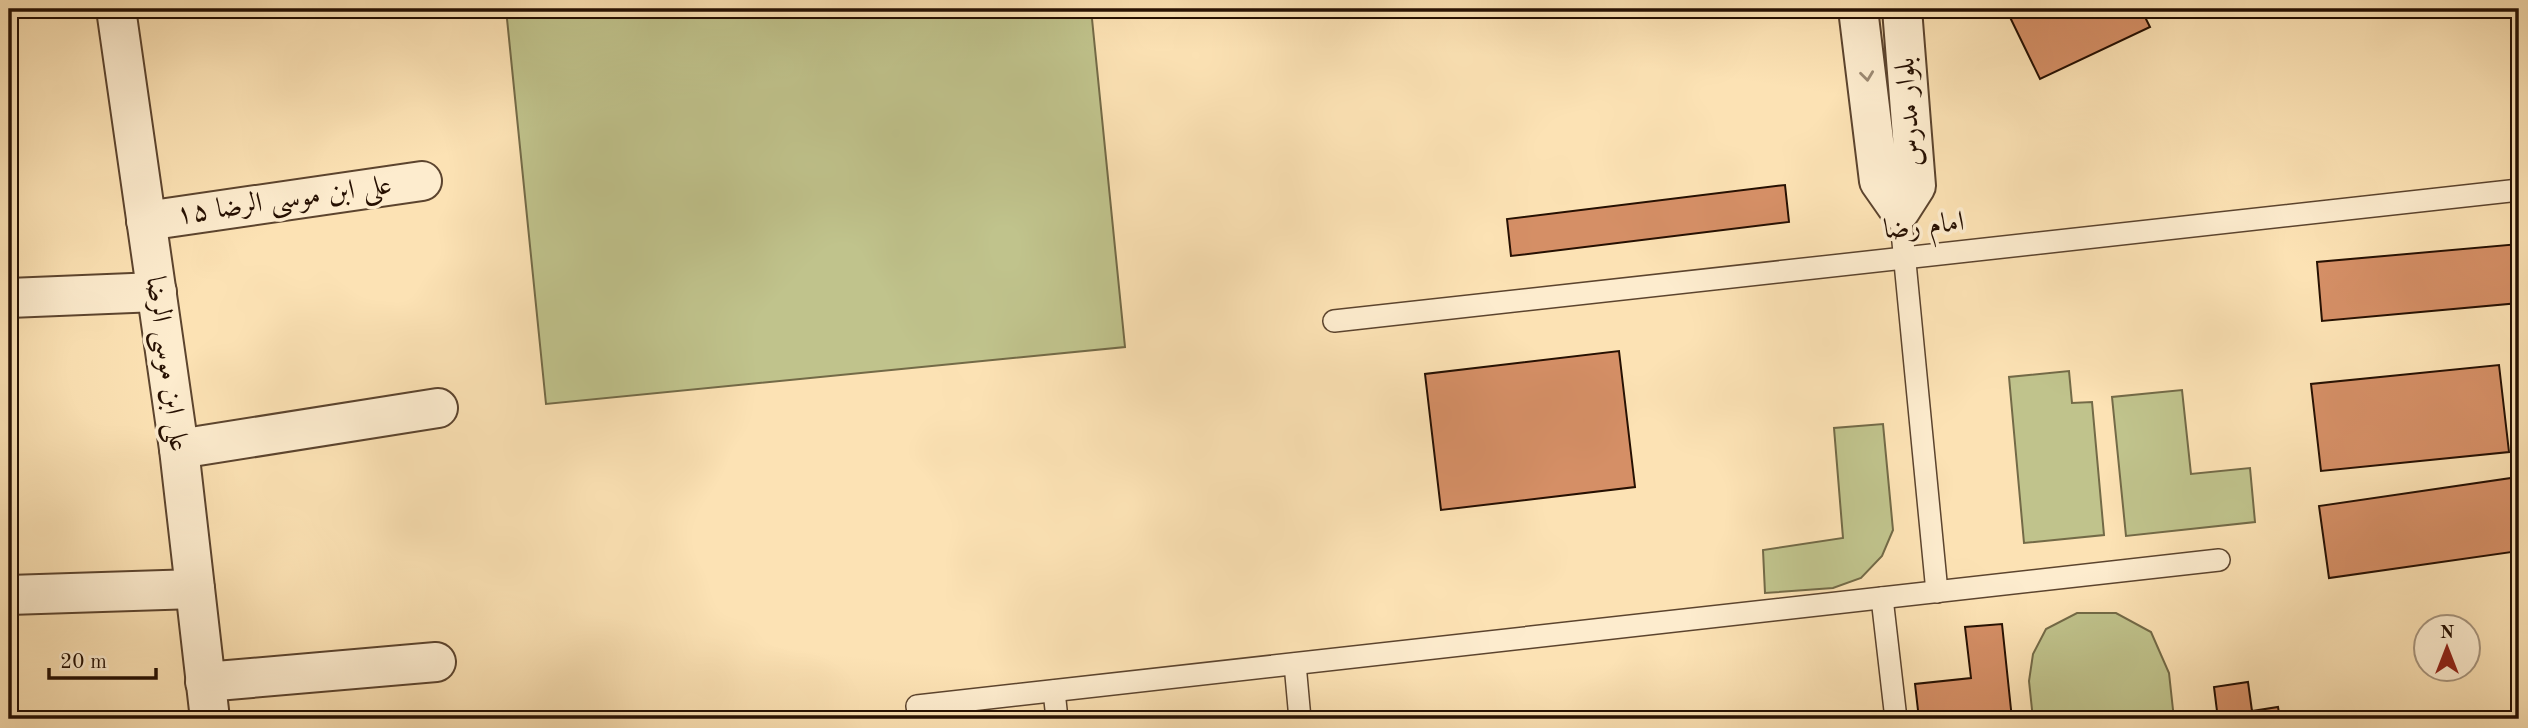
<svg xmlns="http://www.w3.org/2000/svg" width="2528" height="728" font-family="'Old Standard TT',Amiri,serif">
<rect width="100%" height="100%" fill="#fce2b4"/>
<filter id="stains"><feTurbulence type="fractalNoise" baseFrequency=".00286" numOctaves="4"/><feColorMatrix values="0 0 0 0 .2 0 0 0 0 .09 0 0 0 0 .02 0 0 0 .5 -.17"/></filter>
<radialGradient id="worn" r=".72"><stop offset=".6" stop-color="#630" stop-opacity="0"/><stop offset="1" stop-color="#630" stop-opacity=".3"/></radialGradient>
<g fill="#c0c38c" stroke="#736a47" stroke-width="2">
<polygon points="506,9 1091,9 1125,347 546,404"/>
<polygon points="2069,371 2072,403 2092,402 2104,535 2024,543 2009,377"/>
<polygon points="2182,390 2191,474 2250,468 2255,522 2126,536 2112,397"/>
<polygon points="1883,424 1893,530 1882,556 1861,578 1833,588 1765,593 1763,550 1843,538 1834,428"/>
<polygon points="2077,613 2116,613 2151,632 2169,673 2174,719 2033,719 2029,681 2033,654 2046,629"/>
</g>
<g fill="#d58f66" stroke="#261002" stroke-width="2">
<polygon points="2006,9 2141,9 2150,27 2040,79"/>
<polygon points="2287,9 2365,9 2288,16"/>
<polygon points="1785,185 1789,222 1511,256 1507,219"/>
<polygon points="2519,244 2519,303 2322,321 2317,262"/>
<polygon points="1619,351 1635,487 1441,510 1425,374"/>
<polygon points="2499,365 2509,452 2321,471 2311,384"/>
<polygon points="2518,477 2519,551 2329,578 2319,506"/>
<polygon points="2002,624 2012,719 1919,719 1915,684 1971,678 1965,627"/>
<polygon points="2248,682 2252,711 2278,707 2280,719 2218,719 2214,687"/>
</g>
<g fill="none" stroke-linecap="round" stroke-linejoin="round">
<g stroke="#5c442e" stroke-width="24">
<g id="service">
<polyline points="1900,211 1937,592"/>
<polyline points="1334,321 2519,190"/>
<polyline points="1882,598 1896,719"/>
<polyline points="1295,664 1300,719"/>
<polyline points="1054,691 1057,719"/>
<polyline points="919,719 917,706 2219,560"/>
</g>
</g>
<g stroke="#5c442e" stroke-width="42">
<g id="minor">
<polyline points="146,221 422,181"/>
<polyline points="9,298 157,292"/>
<polyline points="179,449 438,408"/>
<polyline points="9,595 195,589"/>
<polyline points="205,682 436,662"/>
</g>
</g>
<g stroke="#5c442e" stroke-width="42">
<g id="tertiary">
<polyline points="116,9 179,449 210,719"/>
<polyline points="1858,9 1879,181 1900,211 1916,186 1902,9"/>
</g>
</g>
<use href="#service" stroke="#fdecce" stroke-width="21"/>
<use href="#minor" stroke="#fdecce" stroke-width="38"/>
<use href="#tertiary" stroke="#fdecce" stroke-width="38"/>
</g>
<defs><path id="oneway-chevron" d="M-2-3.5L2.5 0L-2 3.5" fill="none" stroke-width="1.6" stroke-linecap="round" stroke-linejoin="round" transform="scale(1.75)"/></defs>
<use stroke="#9c8972" href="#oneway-chevron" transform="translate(1867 76) rotate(83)"/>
<g text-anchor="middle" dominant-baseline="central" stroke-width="7" stroke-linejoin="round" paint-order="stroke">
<g font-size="28" fill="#261002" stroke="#fdecce">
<text transform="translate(1910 112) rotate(-94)">بلوار مدرس</text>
<text transform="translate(284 201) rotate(-8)">علی ابن موسی الرضا ۱۵</text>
<text transform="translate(1924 227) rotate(-6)">امام رضا</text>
<text transform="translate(166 364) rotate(82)">علی ابن موسی الرضا</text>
</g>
</g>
<rect width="2528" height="728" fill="none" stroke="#fce2b4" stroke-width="35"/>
<rect x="10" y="10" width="2507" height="707" fill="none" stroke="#261002" stroke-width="3.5"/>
<rect x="18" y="18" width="2493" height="693" fill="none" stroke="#261002" stroke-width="2"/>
<g transform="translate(2447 648)"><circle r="33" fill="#fdecce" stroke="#a7947c" stroke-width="2"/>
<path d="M0-5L12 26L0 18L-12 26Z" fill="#8f2418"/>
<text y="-10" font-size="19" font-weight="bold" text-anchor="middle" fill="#261002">N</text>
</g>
<path d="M49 668v10h107v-10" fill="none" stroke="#261002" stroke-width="3.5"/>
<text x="60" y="668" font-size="21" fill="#261002" stroke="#fdecce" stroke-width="5" paint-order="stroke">20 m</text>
<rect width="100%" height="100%" filter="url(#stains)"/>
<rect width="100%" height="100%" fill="url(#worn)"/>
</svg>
